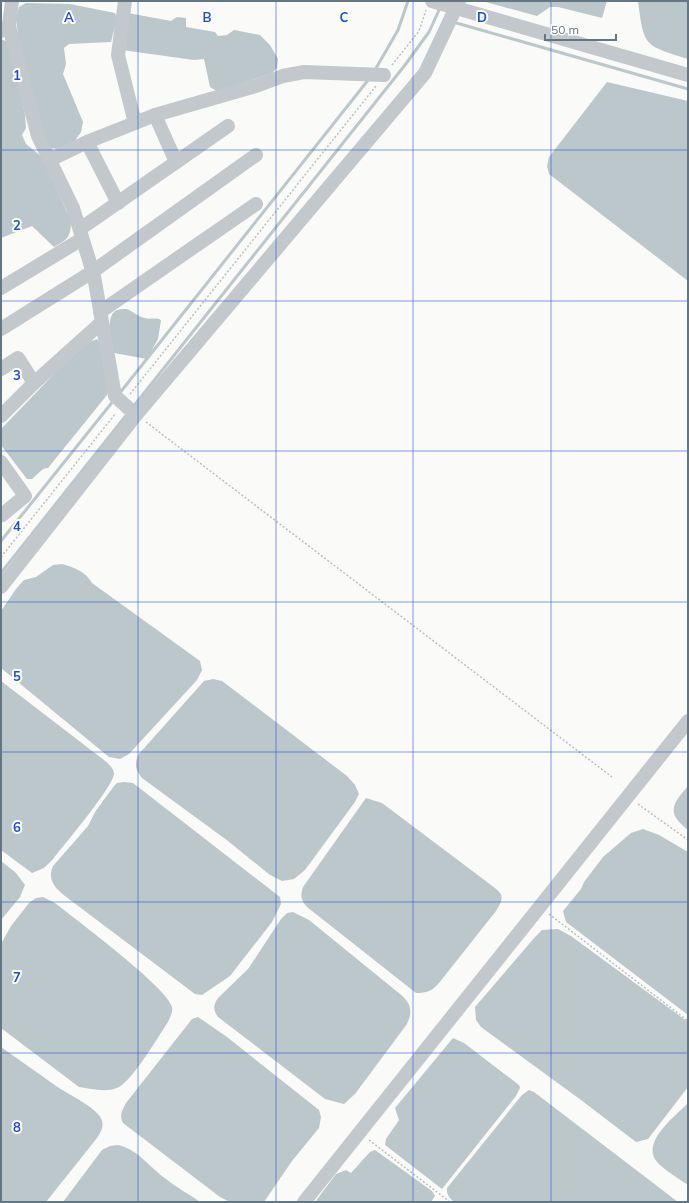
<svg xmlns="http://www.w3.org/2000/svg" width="689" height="1203" font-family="Mulish,sans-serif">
<rect width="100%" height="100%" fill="#fafaf8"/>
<g fill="#bbc7cb">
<polygon points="482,1 607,1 602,18 558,7 550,7 537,16"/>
<path d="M638,1h50v58c-44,-14 -44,-12 -50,-58z"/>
<polygon points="26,3 70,4 115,13 117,18 111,42 69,44 64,48 66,64 63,74 83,122 81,132 74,142 58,149 50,148 43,132 18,35 16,18 19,7"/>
<polygon points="128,13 171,21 177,17 186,18 186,27 215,32 218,36 227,35 234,30 260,35 270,45 278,59 277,68 272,73 223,90 215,90 210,87 204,59 194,60 122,50"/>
<path d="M1,39l7,3 17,72 1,14 -4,7 4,9 16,13 29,64c0,16 -4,19 -17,26l-22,-21 -31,12z"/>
<polygon points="607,82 688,101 688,281 549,174 547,166 549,157"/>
<path d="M127,309c7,3 10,7 18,9 5,2 10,-1 16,2l-3,19 -11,20 -33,-6c-2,-11 -10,-37 3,-43 3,-1 8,-1 10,-1z"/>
<polygon points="97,339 99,343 108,390 107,395 48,468 43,469 32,479 27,479 1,445 1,429 83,344"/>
<path d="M62,564c12,3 24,8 30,19l108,78 2,9 -5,10 -68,74 -9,5 -11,-2 -108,-89v-57l15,-22 8,-9 12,-3 17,-12z"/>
<path d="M213,679l9,2 125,95 8,9 4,9 -4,8 -50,68 -11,9 -12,2 -12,-6 -42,-34 -86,-63c-6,-8 -8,-12 -4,-23l66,-74z"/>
<path d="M1,681l99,76c5,4 13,9 14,16 1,12 -50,72 -60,85l-10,10 -12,5 -31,-23z"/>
<path d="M124,782l9,1 147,114 1,7 -9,18 -42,54 -28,19 -7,-1 -130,-98c-10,-8 -18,-16 -12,-30l35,-40 7,-14 19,-26 3,-3z"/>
<path d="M688,786v44c-22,-18 -16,-25 0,-44z"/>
<path d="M366,798l16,5 105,79c14,11 20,12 9,29l-57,72c-7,8 -12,10 -23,10l-109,-86c-6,-7 -7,-11 -4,-20z"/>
<polygon points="643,829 659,835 688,852 688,1015 566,922 563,911 581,889 584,882 603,857 631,833"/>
<polygon points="1,861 16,873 25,885 20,897 1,920"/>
<path d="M43,897l12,6c20,16 113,85 117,104 1,6 -2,10 -4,15 -10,15 -34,56 -49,65 -11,6 -28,2 -40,0l-78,-59v-84l10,-18 18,-23 7,-5z"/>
<path d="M293,912l16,8 91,74c11,9 13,17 7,30l-52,70 -11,10 -19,-5 -107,-82c-5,-7 -5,-12 0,-19l30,-29 33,-50 6,-6z"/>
<polygon points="558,929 571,936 688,1022 688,1087 648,1139 636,1142 581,1100 481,1027 476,1020 475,1007 535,937 542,930"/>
<path d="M198,1017l29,20 92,73 2,7 -2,11 -27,33 -28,41h-34l-10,-5 -97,-74c-4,-8 -1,-12 3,-20l66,-84z"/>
<polygon points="453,1038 464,1043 519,1085 520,1088 516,1096 442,1189 385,1145 386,1139 399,1120 395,1108"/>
<path d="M1,1047c18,13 37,26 55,39 11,8 43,22 46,35 2,7 -2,12 -5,17l-51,64h-45z"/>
<path d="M529,1090l5,2 144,110h-224c-4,-3 -8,-8 -7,-14l75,-93z"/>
<path d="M688,1103v82c-9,-6 -19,-12 -28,-20 -23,-21 15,-48 28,-62z"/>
<path d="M118,1145c20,4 32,23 48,34 11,9 23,15 34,23h-137l39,-52 8,-4z"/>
<polygon points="375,1150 432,1191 435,1196 431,1202 315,1202 336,1174 346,1170 351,1173 370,1152"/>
</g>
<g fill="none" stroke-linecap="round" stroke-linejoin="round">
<g stroke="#bbc7cb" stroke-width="3">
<polyline points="453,22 688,89"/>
<polyline points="375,70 398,30 408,1"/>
<polyline points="119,394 369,79"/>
<polyline points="133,407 405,65 429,32 440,8"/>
<polyline points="1,541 114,400"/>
<polyline points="1,573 128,413"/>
</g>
<g stroke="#bbbfc2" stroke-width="1.5" stroke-dasharray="2 2" stroke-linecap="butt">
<polyline points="392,65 419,31 426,10"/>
<polyline points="130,394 376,86"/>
<polyline points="146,422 612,777"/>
<polyline points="1,557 116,413"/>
<polyline points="638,804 688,840"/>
<polyline points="549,914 688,1021"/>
<polyline points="369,1140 450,1202"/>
</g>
<g stroke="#c3c8cc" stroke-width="14">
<polyline points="125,1 118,55 135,123 155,115 176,162"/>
<polyline points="432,1 688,75"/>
<polyline points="9,26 38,136 73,208 94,276 115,396 136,415"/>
<polyline points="1,31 9,26 12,1"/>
<polyline points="155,115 256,86 283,76 304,72 384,75"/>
<polyline points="87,142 135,123"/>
<polyline points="50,160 87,142 118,203"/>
<polyline points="80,229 228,126"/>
<polyline points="1,288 82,239"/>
<polyline points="100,312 256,204"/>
<polyline points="1,329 92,272 256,155"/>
<polyline points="1,369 18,358 34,383"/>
<polyline points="1,416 34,383 102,322"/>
<polyline points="1,462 25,496 2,515"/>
<polyline points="1,587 136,415 425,73 459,1"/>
<polyline points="304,1202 688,721"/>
</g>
</g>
<path fill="none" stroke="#1d4ed8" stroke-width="1" stroke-opacity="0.55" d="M138,1v1201M276,1v1201M413,1v1201M551,1v1201M1,150h687M1,301h687M1,451h687M1,602h687M1,752h687M1,902h687M1,1053h687"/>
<g font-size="13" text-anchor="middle" font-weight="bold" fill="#1d4ed8" stroke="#fff" stroke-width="4" stroke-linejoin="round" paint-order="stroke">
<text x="69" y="22">A</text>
<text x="207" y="22">B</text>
<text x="344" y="22">C</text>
<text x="482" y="22">D</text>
<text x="17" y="80">1</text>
<text x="17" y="230">2</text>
<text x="17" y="380">3</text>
<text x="17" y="531">4</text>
<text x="17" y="681">5</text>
<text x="17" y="832">6</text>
<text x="17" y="982">7</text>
<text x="17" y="1132">8</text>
</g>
<rect width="689" height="1203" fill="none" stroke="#657683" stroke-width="4"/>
<path d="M545 34v6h71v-6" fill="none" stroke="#657683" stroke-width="2"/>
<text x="551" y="34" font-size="12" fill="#657683" stroke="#ffffff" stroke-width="3" paint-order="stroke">50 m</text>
</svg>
